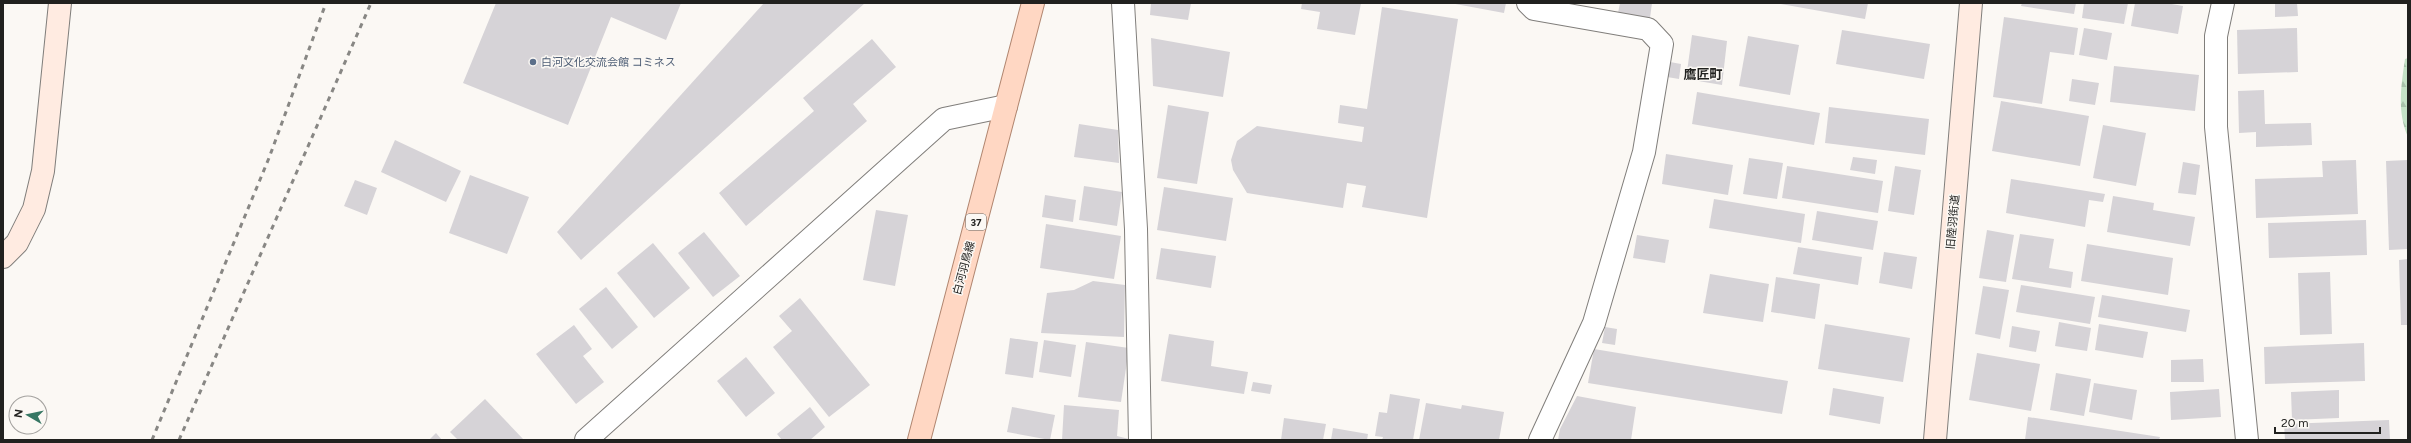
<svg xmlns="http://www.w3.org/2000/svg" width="2411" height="443" font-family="Figtree,'Noto Sans JP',sans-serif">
<defs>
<pattern id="forest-firs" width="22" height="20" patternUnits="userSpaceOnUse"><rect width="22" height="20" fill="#c4e1c6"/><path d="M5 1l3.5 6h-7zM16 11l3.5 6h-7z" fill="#a8c1aa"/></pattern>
</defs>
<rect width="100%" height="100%" fill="#fbf8f4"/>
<path fill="url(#forest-firs)" d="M2408,58v79c-11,-25 -7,-51 -3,-78z"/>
<g fill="#d6d3d7">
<polygon points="496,3 681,3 666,40 611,17 568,125 463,83"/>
<polygon points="764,3 865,3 581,260 557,232"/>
<polygon points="1151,3 1191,3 1188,20 1150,15"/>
<polygon points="1302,3 1361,3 1355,35 1317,29 1320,12 1301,9"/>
<polygon points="1450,3 1506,3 1504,13"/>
<polygon points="1620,3 1652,3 1650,18 1618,13"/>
<polygon points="1775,3 1868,3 1865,19"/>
<polygon points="2022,3 2076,3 2074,14 2021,6"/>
<polygon points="2084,3 2128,3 2124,24 2082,18"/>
<polygon points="2135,3 2166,3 2183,6 2178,34 2131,26"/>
<polygon points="2275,3 2297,3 2298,16 2275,17"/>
<polygon points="1382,7 1458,19 1427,218 1362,207 1366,186 1347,183 1343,208 1247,193 1233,170 1231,160 1237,141 1257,126 1362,142 1364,127 1338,123 1340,105 1367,109"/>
<polygon points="2004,17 2078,28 2074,55 2050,52 2042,104 1993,97"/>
<polygon points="2084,28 2112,33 2107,60 2079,55"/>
<polygon points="2297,28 2298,72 2238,74 2237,30"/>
<polygon points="1842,30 1930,44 1924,79 1836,64"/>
<polygon points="1692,35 1727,41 1722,85 1686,79"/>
<polygon points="1748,36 1799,45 1790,95 1739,86"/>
<polygon points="1151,38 1230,52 1223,97 1153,86"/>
<polygon points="872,39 896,67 853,104 867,121 746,226 719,193 814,111 803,98"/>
<polygon points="1670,62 1681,64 1679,79 1667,77"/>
<polygon points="2114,66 2199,75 2195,111 2110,102"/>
<polygon points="2072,79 2099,83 2095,105 2069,101"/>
<polygon points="2264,90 2265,124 2311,123 2312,145 2256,147 2256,132 2239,133 2238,91"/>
<polygon points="1697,92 1820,113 1814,145 1692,124"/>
<polygon points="2001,101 2089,116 2080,166 1992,151"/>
<polygon points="1168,105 1209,112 1197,184 1157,178"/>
<polygon points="1829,107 1929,119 1925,155 1825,143"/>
<polygon points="1079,124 1118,130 1119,163 1074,157"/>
<polygon points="2103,125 2146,133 2136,186 2093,178"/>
<polygon points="395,140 461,171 446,202 381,172"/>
<polygon points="1666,154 1733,165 1728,195 1662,184"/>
<polygon points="1853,157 1877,160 1875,174 1850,170"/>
<polygon points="1749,158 1783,163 1777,199 1743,194"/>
<polygon points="2356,160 2358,214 2256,218 2255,179 2323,177 2322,161"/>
<polygon points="2408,160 2408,249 2389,250 2386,161"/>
<polygon points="2183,162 2200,165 2196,195 2178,193"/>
<polygon points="1787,166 1883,181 1878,213 1782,198"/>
<polygon points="1895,166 1921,170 1914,215 1888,211"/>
<polygon points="470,175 529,197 507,254 449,233"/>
<polygon points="2011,179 2105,194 2103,202 2089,200 2085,227 2006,213"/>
<polygon points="355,180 377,188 367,215 344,206"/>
<polygon points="1084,186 1122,192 1117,226 1079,220"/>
<polygon points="1164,187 1233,198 1226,241 1157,230"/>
<polygon points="1045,195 1076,200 1073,222 1042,217"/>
<polygon points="2113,196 2154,203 2153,210 2195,217 2190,246 2107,232"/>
<polygon points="1714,199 1805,214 1801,243 1709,228"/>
<polygon points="876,210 908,215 895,286 863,280"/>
<polygon points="1817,211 1878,221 1873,250 1812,240"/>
<polygon points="2366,220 2367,255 2269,258 2268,223"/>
<polygon points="1046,224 1121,236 1114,279 1040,268"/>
<polygon points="1987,230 2014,235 2006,282 1979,278"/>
<polygon points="704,232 740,276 713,297 678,253"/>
<polygon points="2020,234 2054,239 2049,268 2073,272 2071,288 2012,279"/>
<polygon points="1637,235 1669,240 1665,263 1633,258"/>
<polygon points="653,243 690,288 654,318 617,273"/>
<polygon points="2087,244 2173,258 2168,295 2081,281"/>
<polygon points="1798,247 1862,257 1858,285 1793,274"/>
<polygon points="1161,248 1216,256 1211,288 1156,279"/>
<polygon points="1884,252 1917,257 1912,289 1879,283"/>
<polygon points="2408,259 2408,325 2401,325 2399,260"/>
<polygon points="2330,272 2332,334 2300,335 2298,273"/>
<polygon points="1710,274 1769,284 1763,322 1703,313"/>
<polygon points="1776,277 1820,284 1815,319 1771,312"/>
<polygon points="1093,281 1125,285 1124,337 1041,333 1047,293 1074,290"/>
<polygon points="2021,285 2095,297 2090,324 2016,312"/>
<polygon points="1983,286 2009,290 2000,339 1975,334"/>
<polygon points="606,287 638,327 612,349 579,309"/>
<polygon points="2102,295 2190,310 2186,332 2098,317"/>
<polygon points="800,298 870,385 829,417 773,347 792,331 779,316"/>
<polygon points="2059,322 2091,328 2087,351 2055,346"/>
<polygon points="1825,324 1910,338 1903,382 1818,369"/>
<polygon points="2099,324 2148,332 2143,358 2095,350"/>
<polygon points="574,325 592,349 583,356 604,382 576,404 536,354"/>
<polygon points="2012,326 2040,331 2036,352 2009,347"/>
<polygon points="1605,327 1617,329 1615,345 1602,343"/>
<polygon points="1169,334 1214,341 1211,366 1248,372 1244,394 1161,381"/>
<polygon points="1010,338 1038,342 1033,378 1005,374"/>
<polygon points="1044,340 1076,345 1071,377 1039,372"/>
<polygon points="1086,342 1129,348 1121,402 1078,397"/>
<polygon points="2364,343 2365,381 2265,384 2264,347"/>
<polygon points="1594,349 1788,381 1782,414 1588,383"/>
<polygon points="1977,353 2040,364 2031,411 1969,400"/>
<polygon points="746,357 775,393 746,417 717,381"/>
<polygon points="2203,359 2204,382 2171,382 2171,360"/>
<polygon points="2056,373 2091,379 2084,416 2050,410"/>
<polygon points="1253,382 1272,385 1270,394 1251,391"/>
<polygon points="2094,383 2137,390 2132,420 2089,412"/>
<polygon points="1833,388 1884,397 1880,424 1829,415"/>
<polygon points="2219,389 2221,417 2171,420 2170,392"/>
<polygon points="2339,390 2339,418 2292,420 2291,392"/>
<polygon points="1390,394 1420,399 1413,440 1382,440 1383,437 1375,436 1379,412 1387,413"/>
<polygon points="1577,396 1636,407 1631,440 1558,440 1560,429"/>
<polygon points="485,399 524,440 458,440 450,432"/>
<polygon points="1426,403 1461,409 1462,405 1504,412 1499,440 1419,440"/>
<polygon points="1064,405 1119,410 1117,436 1133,440 1062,440"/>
<polygon points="810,407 825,427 810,440 782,440 777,434"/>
<polygon points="1012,407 1055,415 1050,440 1007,432"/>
<polygon points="2028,417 2160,437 2159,440 2025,440"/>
<polygon points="1284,418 1326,424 1323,440 1281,440"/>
<polygon points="2389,420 2390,440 2285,440 2284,424"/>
<polygon points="1333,428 1368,434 1367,440 1331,440"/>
<polygon points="436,433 442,440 429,440"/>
</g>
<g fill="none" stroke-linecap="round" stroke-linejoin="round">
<g stroke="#807e7b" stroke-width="24">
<g id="street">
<polyline points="1123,3 1136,229 1140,440"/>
<polyline points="1528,3 1534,9 1648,29 1662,44 1644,152 1594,323 1540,440"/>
<polyline points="2223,3 2216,36 2216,127 2247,440"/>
<polyline points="586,440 944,119 1006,106"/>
</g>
</g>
<g stroke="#807e7b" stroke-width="24">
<g id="secondary">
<polyline points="3,257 17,243 34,209 43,171 60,3"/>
<polyline points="1935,440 1971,3"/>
</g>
</g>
<g stroke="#b18670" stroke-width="24">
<polyline id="primary" points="919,440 1033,3"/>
</g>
<use href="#street" stroke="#fff" stroke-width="22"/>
<use href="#secondary" stroke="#ffebe1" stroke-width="22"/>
<use href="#primary" stroke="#ffd7c3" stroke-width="22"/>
<g stroke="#888784" stroke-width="3" stroke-dasharray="5 5" stroke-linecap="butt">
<polyline points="152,440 269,158 326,3"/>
<polyline points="179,440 371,3"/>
</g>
</g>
<circle fill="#5c6f8a" stroke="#fbf8f4" stroke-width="1.5" cx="533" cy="62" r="4"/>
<g text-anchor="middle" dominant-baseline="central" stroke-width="3" stroke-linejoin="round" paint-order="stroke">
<rect fill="#fbf8f4" stroke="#62625f" stroke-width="1" x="966" y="214" width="20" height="16" rx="3"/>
<g font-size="10" font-weight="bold" fill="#21211f">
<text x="976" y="222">37</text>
</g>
<g font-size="11" fill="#4e5e75" stroke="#fbf8f4" text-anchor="start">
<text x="541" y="62">白河文化交流会館 コミネス</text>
</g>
<g font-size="11" fill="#21211f" stroke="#fbf8f4">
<text transform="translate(1953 222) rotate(-85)">旧陸羽街道</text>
<text transform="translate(964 268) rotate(-75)">白河羽鳥線</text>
</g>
<g font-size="13" font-weight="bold" fill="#21211f" stroke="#fbf8f4">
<text x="1703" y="74">鷹匠町</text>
</g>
</g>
<rect width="2411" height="443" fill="none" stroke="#21211f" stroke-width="8"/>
<g transform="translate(28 415) rotate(279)"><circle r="19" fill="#fbf8f4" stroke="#a4a29f"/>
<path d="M0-3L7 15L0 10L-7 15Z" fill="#367663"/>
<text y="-6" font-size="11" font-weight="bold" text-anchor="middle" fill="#21211f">N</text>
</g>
<path d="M2275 427v6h105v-6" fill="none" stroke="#21211f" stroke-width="2"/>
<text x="2281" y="427" font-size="12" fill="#21211f" stroke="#fbf8f4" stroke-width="3" paint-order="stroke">20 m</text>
</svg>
